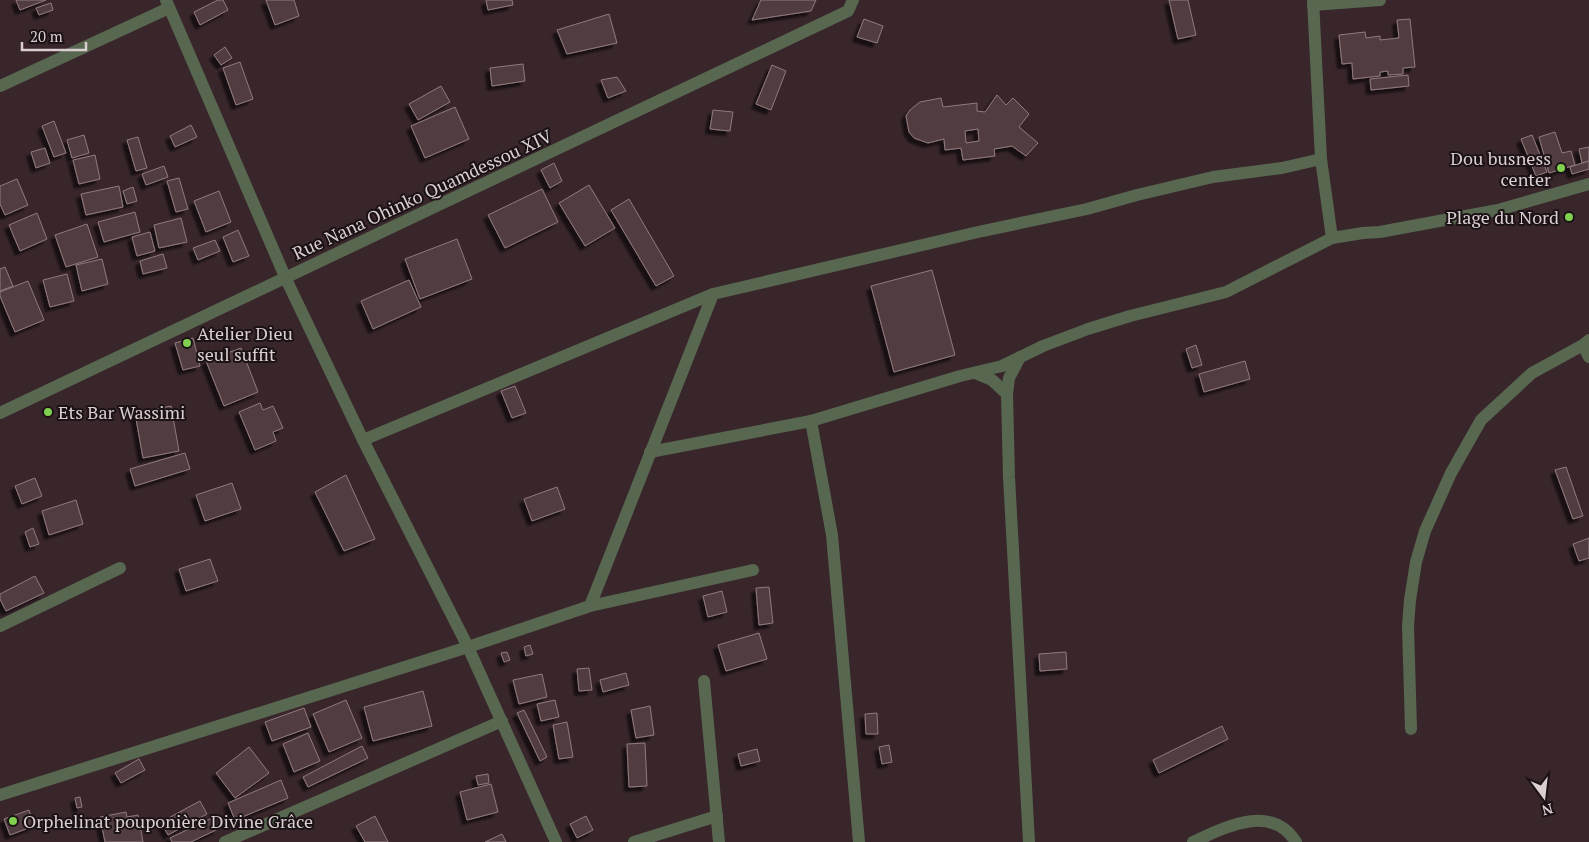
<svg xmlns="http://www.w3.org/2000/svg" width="1589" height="842" font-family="'PT Serif',serif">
<defs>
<filter id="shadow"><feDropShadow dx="-4.5" dy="4.5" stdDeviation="1" flood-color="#0009"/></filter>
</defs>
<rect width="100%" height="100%" fill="#39262b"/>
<g fill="#513d41" stroke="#907a7f" fill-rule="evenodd" filter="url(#shadow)">
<polygon points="16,0 46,0 20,10"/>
<polygon points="218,0 223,0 228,10 200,25 194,12"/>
<polygon points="266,0 294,0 299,16 275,25"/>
<polygon points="486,0 512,0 513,5 488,10"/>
<polygon points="761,0 816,0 811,11 752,20"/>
<polygon points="1169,0 1188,0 1196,35 1178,39"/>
<polygon points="51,3 53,10 39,15 36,8"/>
<polygon points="609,14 617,43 567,54 557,30"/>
<polygon points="864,19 883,26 877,43 857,37"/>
<polygon points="1410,19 1415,67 1403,68 1403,74 1388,75 1388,71 1380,72 1380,76 1353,79 1352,63 1342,64 1339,35 1365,32 1366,38 1380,36 1380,40 1399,38 1397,20"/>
<polygon points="225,47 232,58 221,65 214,55"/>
<polygon points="240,62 253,99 236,105 223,68"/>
<polygon points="523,64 525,81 492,86 490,68"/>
<polygon points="772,65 786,71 771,110 756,104"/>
<polygon points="1408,75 1409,86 1371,90 1370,79"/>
<polygon points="617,77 626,91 608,98 601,80"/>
<polygon points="441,86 450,102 418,120 409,104"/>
<path d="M997,95l9,10 7,-7 16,16 -10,13 19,16 -12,13 -14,-10 -18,3 1,7 -32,4 -2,-12 -16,2 -1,-11 -16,4 -14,-5 -5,-6 -3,-16 4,-6 10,-8 21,-4 2,9 34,-4v8l8,1zM978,129l1,12 -13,2 -1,-12z"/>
<polygon points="455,107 469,139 425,158 411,126"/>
<polygon points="713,110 733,112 730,131 710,129"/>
<polygon points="54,121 66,153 54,157 42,126"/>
<polygon points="191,125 197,137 175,147 170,136"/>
<polygon points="1555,132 1562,153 1571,151 1575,165 1549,173 1539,137"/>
<polygon points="84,135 89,153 72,158 67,140"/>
<polygon points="1532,135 1547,172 1536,176 1521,139"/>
<polygon points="138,137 147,168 136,171 127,140"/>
<polygon points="1589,147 1589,161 1582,163 1579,149"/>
<polygon points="45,148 50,163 36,168 31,152"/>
<polygon points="95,155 100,179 79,184 73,160"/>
<polygon points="1589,161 1589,169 1572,174 1570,167"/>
<polygon points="554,163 562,181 550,188 541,170"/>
<polygon points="164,166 168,177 146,185 142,174"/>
<polygon points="179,178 188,209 176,212 167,181"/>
<polygon points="17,179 28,205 5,215 0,204 0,186"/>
<polygon points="589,185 615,228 585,246 559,203"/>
<polygon points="119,186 123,207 86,215 81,194"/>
<polygon points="133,187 137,201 127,204 123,191"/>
<polygon points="542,189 558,222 505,248 488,215"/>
<polygon points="219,191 231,222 206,232 194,201"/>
<polygon points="629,199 674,276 656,286 611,210"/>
<polygon points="135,212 140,232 104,242 98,222"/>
<polygon points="37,213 47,239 20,251 9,225"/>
<polygon points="181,218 187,242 159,248 154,225"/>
<polygon points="87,224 98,257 66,267 55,235"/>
<polygon points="238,230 249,256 233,262 223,237"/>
<polygon points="150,232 155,251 137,256 132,237"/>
<polygon points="457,239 472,279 420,299 405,259"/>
<polygon points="215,240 220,251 198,260 193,248"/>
<polygon points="163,254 167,268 143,274 140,261"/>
<polygon points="102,259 108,284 82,291 76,265"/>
<polygon points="5,267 13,286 0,291 0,269"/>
<polygon points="932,270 955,355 894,372 871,286"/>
<polygon points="67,274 74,301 50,307 43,280"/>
<polygon points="409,280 421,307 373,329 361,301"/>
<polygon points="28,281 44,320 15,332 0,296 0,292"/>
<polygon points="193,338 200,366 183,370 175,343"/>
<polygon points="1196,345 1202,365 1192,368 1186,349"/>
<polygon points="241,348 258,392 224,406 206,361"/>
<polygon points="1245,361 1250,379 1204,392 1199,374"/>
<polygon points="515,386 526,413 512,418 501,391"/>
<polygon points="260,403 263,410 273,406 283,428 273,432 276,441 255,450 239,412"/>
<polygon points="171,406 179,451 143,458 135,413"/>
<polygon points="185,453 190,469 135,486 130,469"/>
<polygon points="1566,467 1583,516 1573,519 1555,470"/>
<polygon points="346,475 375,539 344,551 315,492"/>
<polygon points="35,478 42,496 22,504 15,486"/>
<polygon points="232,483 241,509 205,521 196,495"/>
<polygon points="557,487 565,509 532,521 524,499"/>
<polygon points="76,500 83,524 49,535 42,511"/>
<polygon points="33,528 39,544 30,547 25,532"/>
<polygon points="1589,538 1589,558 1579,561 1573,544"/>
<polygon points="210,559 218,581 186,591 179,569"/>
<polygon points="35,576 44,593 6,611 0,599 0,594"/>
<polygon points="769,587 773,623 759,625 756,588"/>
<polygon points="722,591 727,612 708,617 703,596"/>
<polygon points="759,633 767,659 726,671 718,645"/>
<polygon points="530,645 533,654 526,656 524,647"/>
<polygon points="507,652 510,660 504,662 501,653"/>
<polygon points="1066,652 1067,669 1040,671 1039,654"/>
<polygon points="589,668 592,690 579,691 577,669"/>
<polygon points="626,673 629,685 603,692 600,680"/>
<polygon points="542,674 547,697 519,704 513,680"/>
<polygon points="423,691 432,726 373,741 364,707"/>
<polygon points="346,700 362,738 329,752 313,714"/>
<polygon points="555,700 559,717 541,721 537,704"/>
<polygon points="650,706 654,735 636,738 631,710"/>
<polygon points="304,708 311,727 272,741 265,722"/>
<polygon points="524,710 547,757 540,761 517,713"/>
<polygon points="877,713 878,734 866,734 865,714"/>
<polygon points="567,722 573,757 559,759 553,725"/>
<polygon points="1222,726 1228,739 1159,773 1153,760"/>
<polygon points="308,733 320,761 294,772 283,744"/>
<polygon points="645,743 647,786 629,787 627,744"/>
<polygon points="889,745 892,762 882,764 879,747"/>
<polygon points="362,746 368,758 308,787 303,777"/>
<polygon points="249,747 269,773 235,798 216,773"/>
<polygon points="757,749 760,761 741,766 738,754"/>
<polygon points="139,759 145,770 121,783 115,773"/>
<polygon points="488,774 489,783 478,785 476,776"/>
<polygon points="281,780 288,798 235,820 228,803"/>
<polygon points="491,784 498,812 467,820 460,792"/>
<polygon points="80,797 82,807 77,808 75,798"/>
<polygon points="200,801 207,814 168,835 161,822"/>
<polygon points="29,810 34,826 10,835 4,819"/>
<polygon points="126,812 127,817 138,815 143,842 105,842 100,817"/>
<polygon points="375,816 388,842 365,842 356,826"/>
<polygon points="586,816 593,830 577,838 570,824"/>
<polygon points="212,818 218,829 191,842 172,842 170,838"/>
<polygon points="502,834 506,842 485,842"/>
</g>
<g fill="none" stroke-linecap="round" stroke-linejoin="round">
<g stroke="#586750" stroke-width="12">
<polyline points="166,0 286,279 363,440 468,647 556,842"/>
<polyline points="1313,0 1321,159 1332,238"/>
<polyline points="1313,5 1380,0"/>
<polyline points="0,86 169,8"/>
<polyline points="1583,345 1589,357"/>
<polyline points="1020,357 1009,378 1007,394 1009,477 1029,842"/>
<polyline points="975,373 992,380 1007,394"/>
<polyline points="0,413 848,11 853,0"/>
<polyline points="811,421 832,535 859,842"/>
<polyline points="363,440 713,294"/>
<polyline points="650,452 811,421 960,376 1002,366 1043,346 1088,329 1130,316 1226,292 1332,238 1363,233 1380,232 1498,210 1589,184"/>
<polyline points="590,606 713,294 978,232 1087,209 1137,195 1213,177 1282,168 1321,159"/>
<polyline points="0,626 120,568"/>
<polyline points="704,681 719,842"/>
<polyline points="1411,729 1408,626 1410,600 1416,562 1425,531 1451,473 1481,420 1532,373 1583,345 1589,340"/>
<polyline points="0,795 468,647 590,606 753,570"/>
<polyline points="225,842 502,721"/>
<polyline points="634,842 717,816"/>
<path d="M1193,842c33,-15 78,-39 103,0"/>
</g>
</g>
<g fill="#81d050" stroke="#1a1214" stroke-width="2">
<circle cx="1561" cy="168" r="5"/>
<circle cx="1569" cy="217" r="5"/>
<circle cx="187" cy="343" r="5"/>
<circle cx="48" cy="412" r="5"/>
<circle cx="13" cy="821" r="5"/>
</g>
<g text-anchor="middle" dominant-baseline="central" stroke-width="4" stroke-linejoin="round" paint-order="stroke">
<g font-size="18" fill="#dbced1" stroke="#1a1214" text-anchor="start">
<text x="1551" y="158" text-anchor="end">Dou busness<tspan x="1551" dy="21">center</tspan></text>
<text x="1559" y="217" text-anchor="end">Plage du Nord</text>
<text x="197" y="333">Atelier Dieu<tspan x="197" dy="21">seul suffit</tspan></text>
<text x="58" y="412">Ets Bar Wassimi</text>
<text x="23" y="821">Orphelinat pouponière Divine Grâce</text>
</g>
<g font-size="18" fill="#dbced1" stroke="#1a1214">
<text transform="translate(422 194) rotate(-25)">Rue Nana Ohinko Quamdessou XIV</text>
</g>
</g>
<g transform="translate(1544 797) rotate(165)" stroke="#1a1214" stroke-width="4" paint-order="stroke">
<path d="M0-4L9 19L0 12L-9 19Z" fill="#dbced1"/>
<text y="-8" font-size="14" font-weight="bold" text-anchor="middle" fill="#dbced1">N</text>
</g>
<path d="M22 42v8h64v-8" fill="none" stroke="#dbced1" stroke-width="2.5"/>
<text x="30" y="42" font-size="15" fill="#dbced1" stroke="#1a1214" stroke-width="4" paint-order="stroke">20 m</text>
</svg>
